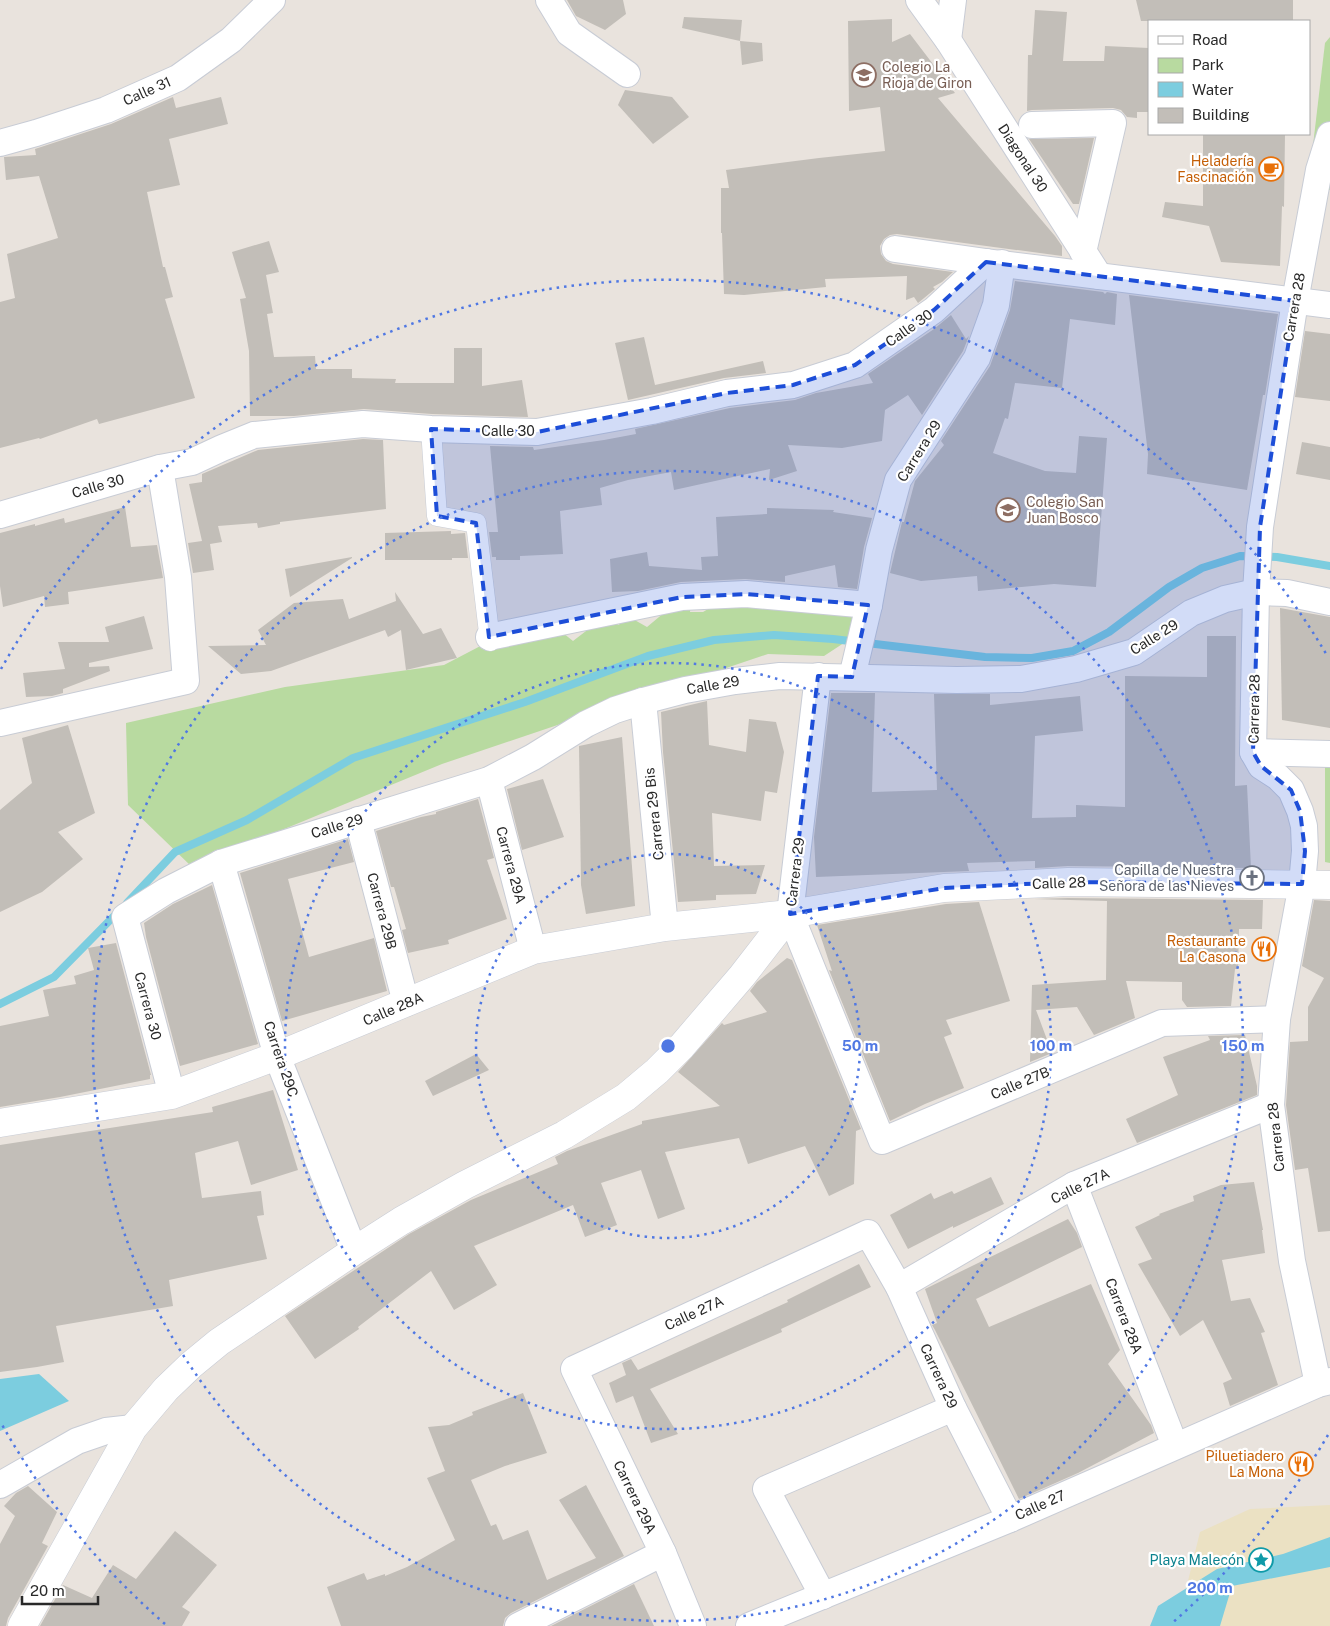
<svg xmlns="http://www.w3.org/2000/svg" width="1330" height="1626" font-family="'Public Sans',sans-serif">
<rect width="100%" height="100%" fill="#e9e3dd"/>
<g fill="#b8daa0">
<polygon points="1330,37 1330,190 1308,188 1325,43"/>
<polygon points="727,598 854,612 853,637 824,656 768,654 442,764 192,867 128,805 126,723 285,687 444,665 490,641 558,629 573,641 603,618 619,625 624,614 647,627 671,607 691,601 690,612 703,612"/>
<polygon points="1325,760 1330,761 1330,863 1325,862"/>
</g>
<polygon fill="#ebe1c3" points="1330,1505 1330,1626 1214,1626 1186,1589 1200,1532 1250,1509"/>
<g fill="#7ccddf">
<polygon points="39,1374 69,1401 0,1431 0,1379"/>
<polygon points="1330,1537 1330,1567 1232,1586 1220,1626 1150,1626 1158,1606 1217,1569 1283,1554"/>
</g>
<g fill="none" stroke-linecap="round" stroke-linejoin="round">
<g stroke="#7ccddf" stroke-width="8">
<polyline points="127,903 175,852 247,820 353,758 525,702 648,656 714,640 774,635 833,639 985,657 1032,658 1073,651 1109,632 1169,587 1202,568 1240,556 1277,557 1330,566"/>
<polyline points="0,1004 54,977 119,911"/>
</g>
</g>
<g fill="#c2beb8">
<polygon points="567,0 623,0 626,14 605,30 576,16"/>
<polygon points="1136,0 1293,0 1293,21 1141,21"/>
<polygon points="1035,10 1067,12 1063,61 1104,61 1105,46 1149,48 1149,112 1137,112 1137,118 1127,117 1121,110 1113,108 1032,110 1027,111 1028,55 1032,55"/>
<polygon points="684,17 742,20 740,41 682,28"/>
<polygon points="892,19 892,42 910,34 955,93 938,98 1055,236 1062,246 1062,256 897,234 890,235 884,239 880,246 881,254 886,261 893,264 953,272 942,282 933,287 935,289 918,303 914,297 906,300 907,276 825,279 826,287 744,295 724,294 722,233 721,233 721,188 729,188 726,170 819,158 885,151 880,107 849,111 848,21"/>
<polygon points="740,41 762,43 763,61 742,65"/>
<polygon points="625,90 672,97 689,117 653,144 618,105"/>
<polygon points="173,97 176,108 221,97 228,124 169,139 180,185 147,192 163,267 165,267 173,297 165,299 195,398 99,424 97,419 40,439 39,438 0,448 0,302 15,298 7,254 58,238 39,176 6,180 4,157 36,155 35,149 111,124"/>
<polygon points="1203,134 1285,134 1284,207 1282,206 1280,266 1221,262 1209,226 1162,217 1165,202 1203,206"/>
<polygon points="1094,138 1079,204 1073,204 1029,139"/>
<polygon points="269,241 279,272 266,275 273,313 267,314 274,357 315,356 316,369 352,369 352,378 396,379 395,383 454,383 454,348 482,348 482,386 522,380 528,417 432,414 364,409 294,416 250,416 249,351 240,299 246,298 232,252"/>
<polygon points="1015,281 1103,292 1105,294 1107,292 1117,294 1115,325 1070,319 1062,388 1015,383 1008,419 1005,418 993,453 1045,471 1076,473 1079,436 1107,438 1096,587 1054,584 978,591 977,576 921,581 890,573 902,522 904,522 915,481 944,445 941,441 990,366 1010,310"/>
<polygon points="1129,295 1278,314 1265,395 1263,395 1247,490 1147,474 1148,454"/>
<polygon points="951,315 966,339 969,336 963,351 922,415 908,395 885,410 882,441 842,448 788,445 797,471 769,480 770,469 674,490 671,472 628,480 600,488 602,505 560,511 563,554 520,556 520,560 496,560 496,557 492,557 489,532 498,532 490,446 533,447 534,450 604,440 636,434 635,429 730,408 795,400 816,393 873,383 868,374 934,329"/>
<polygon points="1305,331 1330,334 1330,401 1295,397"/>
<polygon points="644,337 655,385 763,361 766,373 724,378 628,400 615,343"/>
<polygon points="363,439 383,440 386,509 280,522 280,524 258,528 257,523 218,526 222,542 210,544 214,570 193,573 188,543 202,541 189,484 202,482 202,474 258,450"/>
<polygon points="1302,442 1330,447 1330,480 1296,474"/>
<polygon points="125,507 131,547 157,545 163,578 68,592 69,604 45,607 44,596 3,607 0,586 0,533 35,524 35,526 64,518 65,523"/>
<polygon points="767,508 834,510 833,512 872,518 864,547 857,589 838,587 835,565 785,576 785,582 745,579 681,582 638,591 612,592 610,559 647,552 649,566 702,570 701,557 718,556 716,517 767,514"/>
<polygon points="451,531 451,534 465,533 468,558 452,558 452,560 385,560 385,533"/>
<polygon points="352,557 352,558 290,597 285,569"/>
<polygon points="395,592 423,634 441,628 457,658 406,670 401,630 388,637 385,630 271,671 241,674 208,646 266,645 258,630 294,603 343,599 349,619 396,601"/>
<polygon points="1280,608 1330,617 1330,728 1282,720"/>
<polygon points="144,616 153,649 89,663 89,667 109,666 110,671 63,689 63,693 52,696 26,697 23,673 65,669 58,642 109,642 105,627"/>
<polygon points="1207,636 1236,636 1235,786 1247,785 1251,868 1068,866 1035,868 1035,861 967,863 969,871 816,877 814,837 831,693 875,693 872,792 937,790 934,694 990,694 990,705 1080,696 1083,731 1035,736 1032,818 1076,817 1076,805 1125,807 1125,676 1207,677"/>
<polygon points="707,701 709,745 746,752 749,719 776,722 784,752 777,793 765,791 761,821 712,813 714,866 765,865 756,894 716,895 716,900 678,902 663,752 661,712"/>
<polygon points="68,725 95,813 58,832 83,859 42,892 0,912 0,810 32,783 22,738"/>
<polygon points="622,737 635,906 586,914 581,885 579,746"/>
<polygon points="543,779 564,837 522,850 507,789"/>
<polygon points="478,799 494,858 487,860 507,919 448,940 449,944 408,953 402,930 406,929 394,887 391,887 376,831 421,817 436,814 436,812"/>
<polygon points="348,839 354,862 288,879 309,957 374,938 387,991 282,1021 240,873"/>
<polygon points="212,885 258,1044 180,1066 146,937 144,923 173,904"/>
<polygon points="1068,898 1263,900 1262,929 1239,929 1238,969 1235,969 1231,1006 1187,1007 1182,1000 1182,982 1126,981 1135,1018 1094,1035 1077,1007 1036,1010 1052,1053 1030,1062 1032,985 1106,980 1107,901 1034,899"/>
<polygon points="1314,900 1330,901 1330,1231 1318,1232 1308,1168 1295,1170 1286,1105 1290,1042 1308,1041 1308,1007 1324,978 1302,966"/>
<polygon points="979,902 1010,1001 946,1020 952,1034 944,1037 964,1088 925,1104 890,1121 829,970 832,971 817,925 946,904"/>
<polygon points="116,943 151,1075 150,1075 150,1079 60,1097 0,1107 0,1026 49,1016 43,990 76,984 74,976 94,970 88,948"/>
<polygon points="787,958 792,960 861,1129 856,1131 854,1184 829,1196 805,1146 748,1164 739,1138 665,1152 685,1209 658,1219 641,1170 601,1183 617,1225 585,1237 573,1205 474,1246 497,1285 454,1310 431,1271 358,1327 359,1329 315,1359 285,1316 409,1234 471,1200 558,1164 555,1157 567,1151 642,1124 642,1121 720,1106 678,1072 722,1023 724,1025 767,1012 750,991 757,982"/>
<polygon points="1245,1035 1257,1086 1257,1095 1137,1143 1126,1119 1178,1095 1163,1057 1210,1040 1208,1036"/>
<polygon points="476,1054 489,1070 433,1096 425,1081"/>
<polygon points="273,1090 298,1170 251,1185 238,1141 195,1153 202,1198 261,1191 264,1215 257,1216 267,1259 169,1280 173,1306 56,1326 64,1362 37,1367 0,1372 0,1145 213,1112 212,1107"/>
<polygon points="991,1177 1004,1204 953,1228 953,1226 908,1249 890,1215 931,1193 934,1199 952,1191 954,1194"/>
<polygon points="1254,1182 1263,1230 1262,1230 1265,1253 1222,1260 1231,1301 1250,1298 1265,1332 1261,1333 1278,1385 1230,1406 1223,1383 1232,1379 1203,1320 1180,1336 1138,1264 1152,1259 1135,1227 1160,1215 1159,1214 1194,1201 1193,1196 1221,1185"/>
<polygon points="1068,1219 1077,1233 1082,1247 976,1299 989,1327 1091,1284 1120,1350 1108,1364 1151,1425 1154,1433 1078,1473 1019,1499 935,1330 932,1325 937,1323 925,1289"/>
<polygon points="859,1264 871,1287 781,1329 782,1332 650,1389 678,1434 651,1443 633,1396 616,1403 609,1383 626,1375 622,1363 631,1359 638,1370 788,1302 787,1300"/>
<polygon points="523,1393 547,1453 505,1466 471,1480 491,1526 496,1524 503,1540 528,1530 547,1580 596,1558 559,1500 586,1485 624,1556 511,1613 505,1618 503,1626 341,1626 327,1587 364,1573 367,1580 385,1574 385,1576 407,1567 455,1540 427,1478 445,1471 428,1427 449,1425 473,1415 472,1412"/>
<polygon points="28,1486 57,1512 42,1543 48,1546 8,1618 6,1626 0,1626 0,1544 15,1516 4,1506 16,1493"/>
<polygon points="175,1531 217,1565 182,1607 190,1612 182,1626 40,1626 63,1585 92,1598 113,1565 136,1579"/>
<polygon points="634,1584 654,1626 551,1626"/>
</g>
<g fill="none" stroke-linecap="round" stroke-linejoin="round">
<g stroke="#c8ccd5" stroke-width="21">
<polyline id="pedestrian" points="431,429 437,516 476,523 490,641"/>
</g>
<g stroke="#c8ccd5" stroke-width="28">
<g id="minor">
<polyline points="549,0 569,33 627,74"/>
<polyline points="919,0 948,40 1099,276"/>
<polyline points="948,40 953,0"/>
<polyline points="1032,125 1113,123 1083,252"/>
<polyline points="0,143 36,133 106,110 178,78 231,40 272,0"/>
<polyline points="895,249 986,262 1330,305"/>
<polyline points="0,515 160,468 192,462 222,448 254,435 363,424 431,429 537,432 652,411 727,393 793,385 855,365 934,310 986,262"/>
<polyline points="489,637 682,597 746,594 869,605"/>
<polyline points="818,676 790,914 882,1141 1162,1023 1277,1019"/>
<polyline points="852,677 869,605 879,550 898,480 977,358 996,305 1002,263"/>
<polyline points="643,701 665,927"/>
<polyline points="0,723 186,681 178,577 160,468"/>
<polyline points="1253,752 1330,754"/>
<polyline points="489,780 533,950"/>
<polyline points="358,820 406,1003"/>
<polyline points="221,863 277,1056 354,1251"/>
<polyline points="172,1095 125,917 166,891 221,863 489,780 533,757 586,724 615,710 643,701 685,690 735,681 780,676 957,680 1021,679 1076,669 1134,652 1191,613 1225,599 1256,592 1287,593 1330,602"/>
<polyline points="1074,1185 1175,1446"/>
<polyline points="899,1287 1074,1185 1271,1105"/>
<polyline points="1318,1384 1292,1261 1271,1105 1277,1019 1302,884 1305,851 1304,826 1300,811 1291,790 1278,777 1261,766 1253,752 1256,592 1260,527 1295,301 1319,170 1330,135"/>
<polyline points="0,1485 77,1441 106,1431 133,1428"/>
<polyline points="823,1596 766,1489 953,1408"/>
<polyline points="518,1626 663,1553"/>
<polyline points="693,1626 663,1553 574,1369 868,1233 899,1287 953,1408 1010,1519"/>
<polyline points="749,1626 1010,1519 1318,1384 1330,1381"/>
</g>
</g>
<g stroke="#c8ccd5" stroke-width="29">
<g id="tertiary">
<polyline points="0,1123 172,1095 277,1056 533,950 665,927 790,914 944,888 1068,882 1330,885"/>
<polyline points="22,1626 133,1428 166,1389 191,1365 219,1342 354,1251 401,1221 465,1185 564,1135 626,1097 657,1071 682,1046 742,976 790,914"/>
</g>
</g>
<use href="#pedestrian" stroke="#fff" stroke-width="20"/>
<use href="#minor" stroke="#fff" stroke-width="26"/>
<use href="#tertiary" stroke="#fff" stroke-width="28"/>
</g>
<path fill="#1d4ed8" fill-opacity="0.2" stroke="#1d4ed8" stroke-width="4" stroke-dasharray="10 6" stroke-linejoin="round" d="M986,262l309,39 -35,226 -7,225 8,14 30,24 9,21 5,40 -3,33 -234,-2 -124,6 -154,26 28,-238 34,1 16,-72 -122,-11 -64,3 -193,40 -13,-114 -39,-7 -6,-87 106,3 190,-39 66,-8 62,-20 79,-55z"/>
<g fill="none" stroke="#5078e3" stroke-width="2.5" stroke-dasharray="2.5 5">
<circle cx="668" cy="1046" r="192"/>
<circle cx="668" cy="1046" r="383"/>
<circle cx="668" cy="1046" r="575"/>
<path d="M1328 1435A766 766 0 0 1 1171 1624M165 1624A766 766 0 0 1 1 1423M1 669A766 766 0 0 1 1328 657"/>
</g>
<defs>
<g id="school-ring" transform="scale(1.25)"><circle r="9.5" fill="#fff" stroke="#8d6e63" stroke-width="1.5"/><path d="M0-5L7-2L0 1L-7-2ZM-4 1L0 2.5L4 1V4Q0 6-4 4Z" fill="#8d6e63"/></g>
<g id="cafe-ring" transform="scale(1.25)"><circle r="9.5" fill="#fff" stroke="#e8710a" stroke-width="1.5"/><path d="M-5.5-4.5H6V0H3Q3 3.5 0 3.5H-2.5Q-5.5 3.5-5.5 0ZM3-3.2v2h1.7v-2ZM-6 4.5H4V6H-6Z" fill="#e8710a"/></g>
<g id="church-ring" transform="scale(1.25)"><circle r="9.5" fill="#fff" stroke="#6b7280" stroke-width="1.5"/><path d="M-1.2-6h2.4v3.5h3.3v2.4h-3.3V6h-2.4V-.1h-3.3v-2.4h3.3Z" fill="#6b7280"/></g>
<g id="restaurant-ring" transform="scale(1.25)"><circle r="9.5" fill="#fff" stroke="#e8710a" stroke-width="1.5"/><path d="M-5-6h1v4h1v-4h1v4h1v-4h1v5L-1.5 .5V6h-2V.5L-5-1ZM5-6V6H3V1.5H1.5Q1.5-4 5-6Z" fill="#e8710a"/></g>
<g id="sight-ring" transform="scale(1.25)"><circle r="9.5" fill="#fff" stroke="#0f9aa8" stroke-width="1.5"/><path d="M0-6L1.8-2.2L6-1.7L2.9 1.2L3.7 5.4L0 3.3L-3.7 5.4L-2.9 1.2L-6-1.7L-1.8-2.2Z" fill="#0f9aa8"/></g>
</defs>
<g fill-rule="evenodd">
<use href="#school-ring" x="864" y="75"/>
<use href="#cafe-ring" x="1271" y="169"/>
<use href="#school-ring" x="1008" y="510"/>
<use href="#church-ring" x="1252" y="878"/>
<use href="#restaurant-ring" x="1264" y="949"/>
<use href="#restaurant-ring" x="1301" y="1464"/>
<use href="#sight-ring" x="1261" y="1560"/>
</g>
<g text-anchor="middle" dominant-baseline="central" stroke-width="4.5" stroke-linejoin="round" paint-order="stroke">
<g font-size="14" fill="#785e54" stroke="#fff" text-anchor="start">
<text x="882" y="67">Colegio La<tspan x="882" dy="16">Rioja de Giron</tspan></text>
<text x="1026" y="502">Colegio San<tspan x="1026" dy="16">Juan Bosco</tspan></text>
</g>
<g font-size="14" fill="#292929" stroke="#fff">
<text transform="translate(147 91) rotate(-24)">Calle 31</text>
<text transform="translate(1023 158) rotate(57)">Diagonal 30</text>
<text transform="translate(1294 307) rotate(-80)">Carrera 28</text>
<text transform="translate(909 328) rotate(-35)">Calle 30</text>
<text x="508" y="431">Calle 30</text>
<text transform="translate(919 451) rotate(-58)">Carrera 29</text>
<text transform="translate(98 486) rotate(-16)">Calle 30</text>
<text transform="translate(1154 637) rotate(-32)">Calle 29</text>
<text transform="translate(713 685) rotate(-10)">Calle 29</text>
<text transform="translate(1254 709) rotate(-89)">Carrera 28</text>
<text transform="translate(654 814) rotate(-96)">Carrera 29 Bis</text>
<text transform="translate(337 826) rotate(-17)">Calle 29</text>
<text transform="translate(511 865) rotate(75)">Carrera 29A</text>
<text transform="translate(795 872) rotate(-83)">Carrera 29</text>
<text transform="translate(1059 883) rotate(-2)">Calle 28</text>
<text transform="translate(382 911) rotate(75)">Carrera 29B</text>
<text transform="translate(148 1006) rotate(75)">Carrera 30</text>
<text transform="translate(393 1009) rotate(-23)">Calle 28A</text>
<text transform="translate(281 1059) rotate(71)">Carrera 29C</text>
<text transform="translate(1020 1083) rotate(-23)">Calle 27B</text>
<text transform="translate(1276 1137) rotate(-96)">Carrera 28</text>
<text transform="translate(1080 1186) rotate(-26)">Calle 27A</text>
<text transform="translate(694 1313) rotate(-25)">Calle 27A</text>
<text transform="translate(1124 1316) rotate(69)">Carrera 28A</text>
<text transform="translate(939 1376) rotate(65)">Carrera 29</text>
<text transform="translate(635 1497) rotate(64)">Carrera 29A</text>
<text transform="translate(1040 1505) rotate(-24)">Calle 27</text>
</g>
<g font-size="14" fill="#c56008" stroke="#fff" text-anchor="end">
<text x="1254" y="161">Heladería<tspan x="1254" dy="16">Fascinación</tspan></text>
<text x="1246" y="941">Restaurante<tspan x="1246" dy="16">La Casona</tspan></text>
<text x="1284" y="1456">Piluetiadero<tspan x="1284" dy="16">La Mona</tspan></text>
</g>
<g font-size="14" fill="#5b616d" stroke="#fff" text-anchor="end">
<text x="1234" y="870">Capilla de Nuestra<tspan x="1234" dy="16">Señora de las Nieves</tspan></text>
</g>
<g font-size="14" fill="#0d838f" stroke="#fff" text-anchor="end">
<text x="1244" y="1560">Playa Malecón</text>
</g>
</g>
<circle cx="668" cy="1046" r="8" fill="#5078e3" stroke="#fff" stroke-width="2.5"/>
<g font-size="15" text-anchor="middle" font-weight="bold" fill="#5078e3" stroke="#fff" stroke-width="4.5" stroke-linejoin="round" paint-order="stroke">
<text x="860" y="1051">50 m</text>
<text x="1051" y="1051">100 m</text>
<text x="1243" y="1051">150 m</text>
<text x="1210" y="1593">200 m</text>
</g>
<rect x="1148" y="20" width="162" height="115" fill="#ffffff" stroke="#a9a9a9"/>
<rect x="1158" y="36" width="25" height="8" fill="#ffffff" stroke="#a9a9a9"/>
<text x="1192" y="45" font-size="15" fill="#292929">Road</text>
<rect x="1158" y="58" width="25" height="15" fill="#b8daa0" stroke="#a9a9a9"/>
<text x="1192" y="70" font-size="15" fill="#292929">Park</text>
<rect x="1158" y="82" width="25" height="15" fill="#7ccddf" stroke="#a9a9a9"/>
<text x="1192" y="95" font-size="15" fill="#292929">Water</text>
<rect x="1158" y="108" width="25" height="15" fill="#c2beb8" stroke="#a9a9a9"/>
<text x="1192" y="120" font-size="15" fill="#292929">Building</text>
<path d="M22 1596v8h76v-8" fill="none" stroke="#292929" stroke-width="2.5"/>
<text x="30" y="1596" font-size="15" fill="#292929" stroke="#ffffff" stroke-width="4" paint-order="stroke">20 m</text>
</svg>
